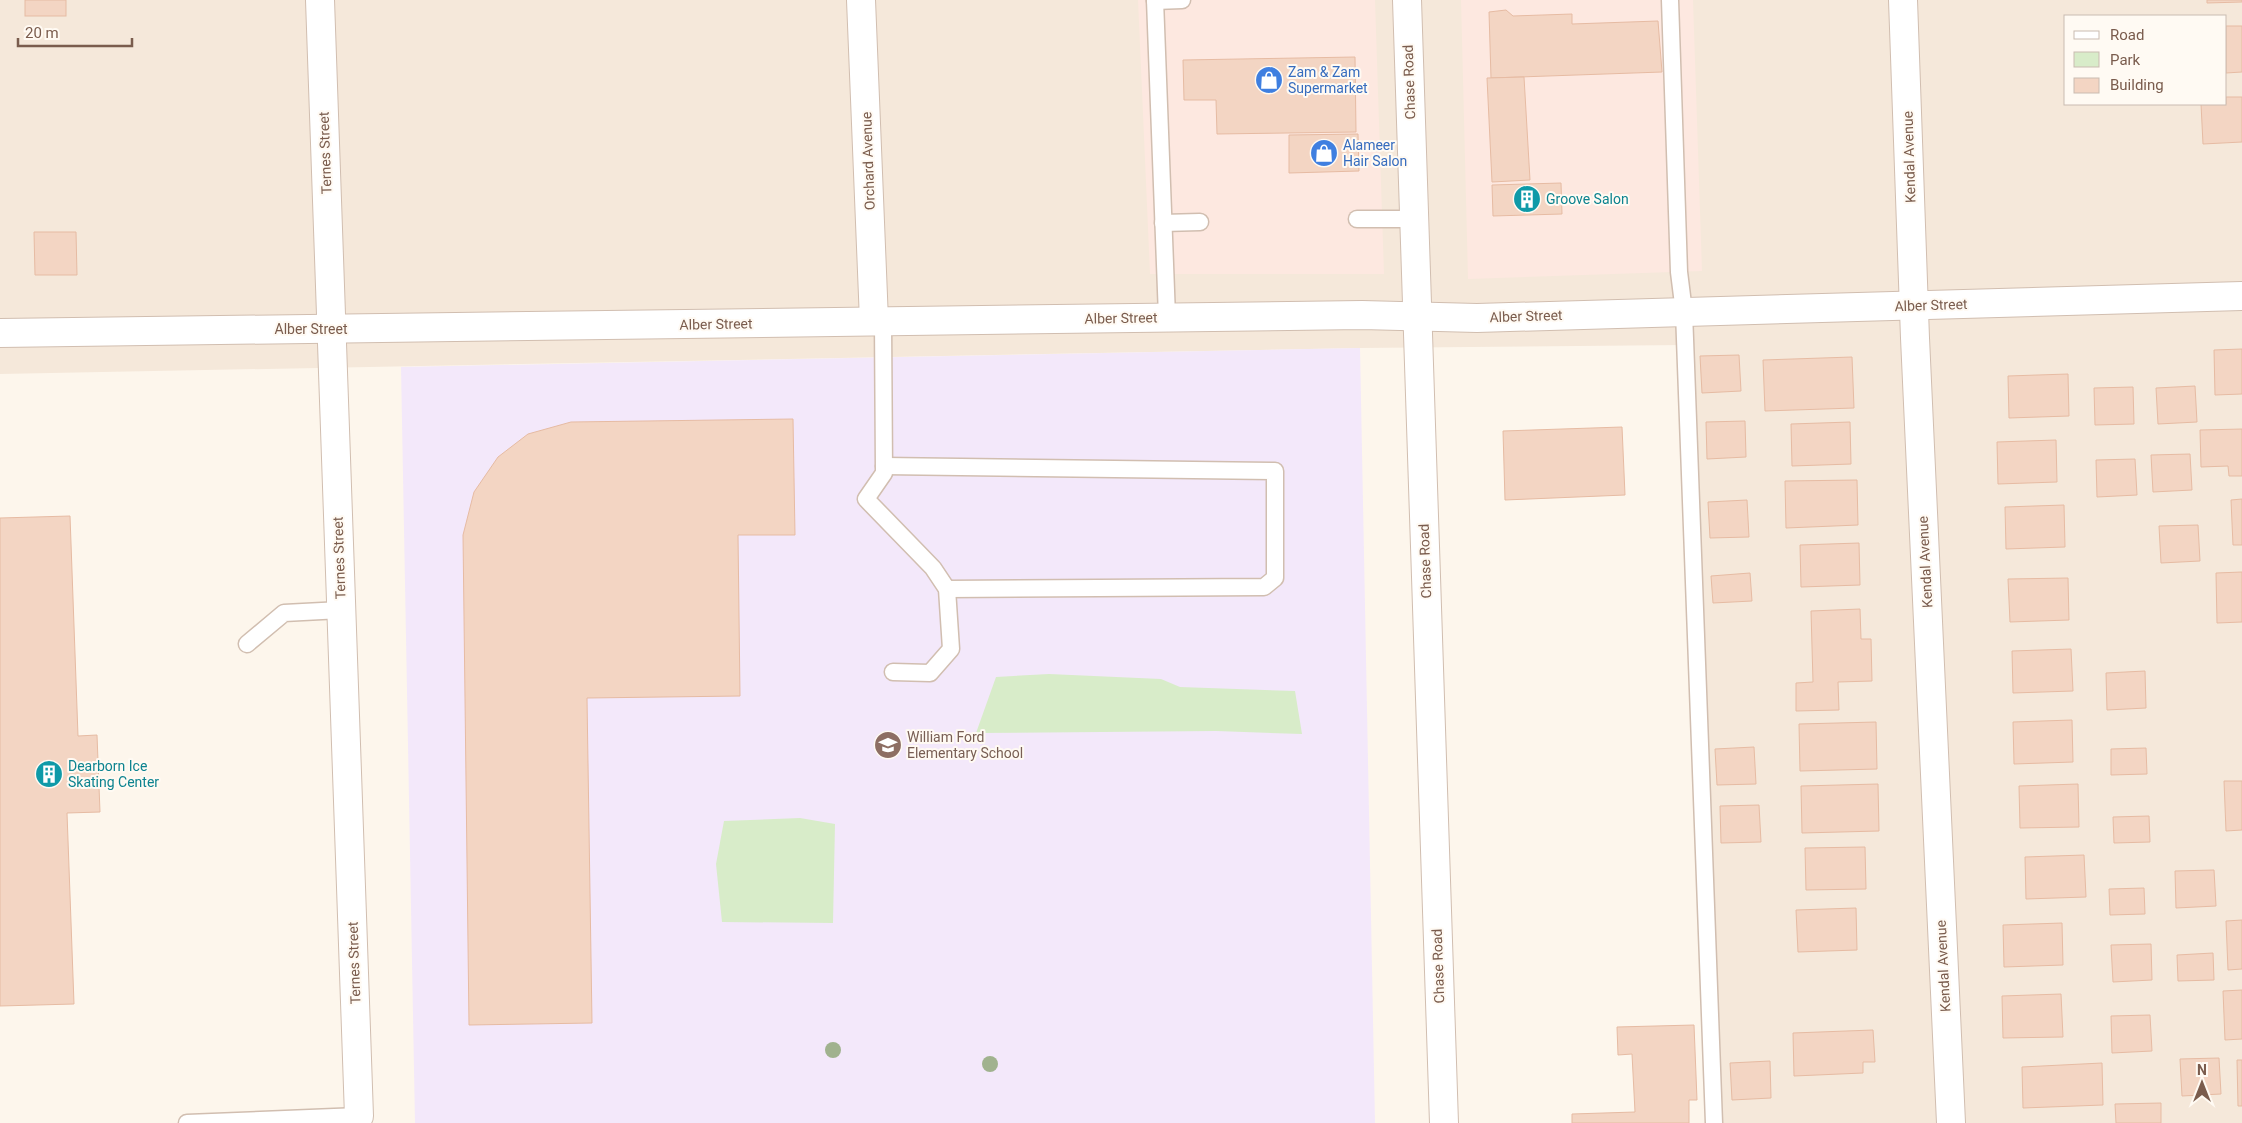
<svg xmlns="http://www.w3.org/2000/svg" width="2242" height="1123" font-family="Roboto,sans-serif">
<rect width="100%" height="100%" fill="#fdf6ec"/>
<path fill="#f5e8da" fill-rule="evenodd" d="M0,0h2242v1123h-528l-29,-778 -325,3 -1360,26zM2066,16h160v88h-160z"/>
<g fill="#fde8e0">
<polygon points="1138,0 1375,0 1384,274 1150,274"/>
<polygon points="1461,0 1693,0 1702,271 1468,279"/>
</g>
<polygon fill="#f3e8fa" points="1360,348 1375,1123 415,1123 401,367"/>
<g fill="#d8ecc9">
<polygon points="1049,674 1161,679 1180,687 1295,691 1302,734 1216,731 976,733 996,677"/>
<polygon points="800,818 835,824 833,923 722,922 716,864 724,821"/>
</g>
<g fill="#f3d5c3" stroke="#e6bba3">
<rect x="25" y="0" width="41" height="16"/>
<polygon points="2207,0 2242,0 2242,2 2207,3"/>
<polygon points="1506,10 1513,16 1572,14 1572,24 1658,21 1662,72 1491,78 1489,12"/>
<polygon points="2226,26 2242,26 2242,72 2226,73"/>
<polygon points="1355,57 1356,132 1217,134 1216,100 1184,100 1183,60"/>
<polygon points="1524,77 1530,180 1492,182 1487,78"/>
<polygon points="2226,97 2242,97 2242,142 2203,144 2201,104 2226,104"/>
<polygon points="1358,134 1359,171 1289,173 1289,135"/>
<polygon points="1561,183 1562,214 1493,216 1492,185"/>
<polygon points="34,232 76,232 77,275 35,275"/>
<polygon points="2242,349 2242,394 2215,395 2214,350"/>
<polygon points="1739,355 1741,391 1702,393 1700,356"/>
<polygon points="1852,357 1854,408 1765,411 1763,360"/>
<polygon points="2068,374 2069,416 2009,418 2008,376"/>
<polygon points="2195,386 2197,422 2158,424 2156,388"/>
<polygon points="2133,387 2134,424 2095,425 2094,388"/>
<polygon points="793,419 795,535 738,535 740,696 587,698 592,1023 469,1025 463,535 474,492 498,457 528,434 571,422"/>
<polygon points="1745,421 1746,457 1707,459 1706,422"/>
<polygon points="1850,422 1851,464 1792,466 1791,424"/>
<polygon points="1622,427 1625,495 1505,500 1503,431"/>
<polygon points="2242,429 2242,476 2229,476 2228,466 2201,467 2200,430"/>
<polygon points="2056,440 2057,482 1998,484 1997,442"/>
<polygon points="2190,454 2192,490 2153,492 2151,455"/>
<polygon points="2135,459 2137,495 2097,497 2096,460"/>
<polygon points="1857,480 1858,525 1786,528 1785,481"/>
<polygon points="2242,499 2242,545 2233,545 2231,500"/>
<polygon points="1747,500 1749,537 1710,538 1708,502"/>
<polygon points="2064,505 2065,547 2006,549 2005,507"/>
<polygon points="70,516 78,736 97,735 100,812 67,813 74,1004 0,1006 0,518"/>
<polygon points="2198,525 2200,561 2161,563 2159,526"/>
<polygon points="1859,543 1860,585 1801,587 1800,545"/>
<polygon points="2242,572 2242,622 2217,623 2216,573"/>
<polygon points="1750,573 1752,601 1713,603 1711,576"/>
<polygon points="2068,578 2069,620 2010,622 2008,579"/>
<polygon points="1860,609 1861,639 1871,639 1872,681 1838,682 1839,710 1796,711 1796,683 1813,682 1811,611"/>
<polygon points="2071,649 2073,691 2013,693 2012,651"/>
<polygon points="2145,671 2146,708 2107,710 2106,673"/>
<polygon points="2072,720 2073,762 2014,764 2013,722"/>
<polygon points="1876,722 1877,769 1800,771 1799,724"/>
<polygon points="1754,747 1756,784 1717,785 1715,749"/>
<polygon points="2146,748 2147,774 2111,775 2111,749"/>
<polygon points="2224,781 2242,781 2242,830 2226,831"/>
<polygon points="1878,784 1879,831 1802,833 1801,786"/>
<polygon points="2078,784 2079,827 2020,828 2019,786"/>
<polygon points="1759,805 1761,842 1721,843 1720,806"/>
<polygon points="2149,816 2150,842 2114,843 2113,817"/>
<polygon points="1865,847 1866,889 1806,890 1805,848"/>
<polygon points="2084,855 2086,897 2026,899 2025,857"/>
<polygon points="2214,870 2216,906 2176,908 2175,871"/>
<polygon points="2144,888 2145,914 2110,915 2109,889"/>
<polygon points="1856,908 1857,950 1798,952 1796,910"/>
<polygon points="2242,920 2242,969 2228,970 2226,921"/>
<polygon points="2062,923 2063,965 2004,967 2003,925"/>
<polygon points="2151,944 2152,980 2113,982 2111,945"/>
<polygon points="2213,953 2214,980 2178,981 2177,955"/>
<polygon points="2242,990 2242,1039 2225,1040 2223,991"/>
<polygon points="2061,994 2063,1037 2003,1038 2002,996"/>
<polygon points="2150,1015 2152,1051 2112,1053 2111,1016"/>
<polygon points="1694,1025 1697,1100 1689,1100 1689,1123 1572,1123 1572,1114 1635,1112 1632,1054 1618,1055 1617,1027"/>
<polygon points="1873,1030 1875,1062 1863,1062 1863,1073 1794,1076 1793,1033"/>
<polygon points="2219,1058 2221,1094 2182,1096 2180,1059"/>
<polygon points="2237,1060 2242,1060 2242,1106 2238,1106"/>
<polygon points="1770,1061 1771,1098 1732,1100 1730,1063"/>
<polygon points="2102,1063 2103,1105 2023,1108 2022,1067"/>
<polygon points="2161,1103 2161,1123 2116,1123 2115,1104"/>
</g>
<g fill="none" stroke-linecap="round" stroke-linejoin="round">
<g stroke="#d1beb0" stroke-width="19">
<g id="service">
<polyline points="1155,0 1167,317"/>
<polyline points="1670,0 1679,272 1684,312 1714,1123"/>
<polyline points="1155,1 1182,0"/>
<polyline points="1357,219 1414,219"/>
<polyline points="1163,223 1200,222"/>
<polyline points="883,321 884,473 866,499 933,568 947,589 951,649 930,673 893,672"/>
<polyline points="884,466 1275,471 1275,578 1264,587 947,589"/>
<polyline points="247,644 284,613 341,610"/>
<polyline points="187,1123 359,1116 360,1123"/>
</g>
</g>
<g stroke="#d1beb0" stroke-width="30">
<g id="minor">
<polyline points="320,0 359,1116"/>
<polyline points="861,0 874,321"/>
<polyline points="1903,0 1915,338 1951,1123"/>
<polyline points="0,333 1362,315 1477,318 2242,296"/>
</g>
</g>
<g stroke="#d1beb0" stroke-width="30">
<polyline id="tertiary" points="1407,0 1444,1123"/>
</g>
<use href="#service" stroke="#fff" stroke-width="16"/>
<use href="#minor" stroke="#fff" stroke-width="28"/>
<use href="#tertiary" stroke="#fff" stroke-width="28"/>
</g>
<g fill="#a0b28e">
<circle cx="833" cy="1050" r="8"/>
<circle cx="990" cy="1064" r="8"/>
</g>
<defs>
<g id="shop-disc" transform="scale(1.4375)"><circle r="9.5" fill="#3f7fe0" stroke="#fffaf3"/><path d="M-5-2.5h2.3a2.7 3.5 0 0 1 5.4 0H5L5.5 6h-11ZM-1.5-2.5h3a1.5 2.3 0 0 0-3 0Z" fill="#fff"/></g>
<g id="building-disc" transform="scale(1.4375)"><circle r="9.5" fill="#0f9aa8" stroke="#fffaf3"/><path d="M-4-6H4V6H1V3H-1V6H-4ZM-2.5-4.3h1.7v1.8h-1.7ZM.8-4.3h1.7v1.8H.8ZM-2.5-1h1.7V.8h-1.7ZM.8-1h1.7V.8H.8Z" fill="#fff"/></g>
<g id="school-disc" transform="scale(1.4375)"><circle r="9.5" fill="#8d6e63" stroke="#fffaf3"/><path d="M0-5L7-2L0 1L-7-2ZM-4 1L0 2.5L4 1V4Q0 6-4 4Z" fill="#fff"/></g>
</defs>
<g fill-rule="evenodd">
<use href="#shop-disc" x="1269" y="80"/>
<use href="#shop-disc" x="1324" y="153"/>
<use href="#building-disc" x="1527" y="199"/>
<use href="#school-disc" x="888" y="745"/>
<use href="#building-disc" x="49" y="774"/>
</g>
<g text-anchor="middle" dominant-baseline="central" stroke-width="4" stroke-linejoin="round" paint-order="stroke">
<g font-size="14" fill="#366cbe" stroke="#fffaf3" text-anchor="start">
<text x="1288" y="72">Zam &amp; Zam<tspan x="1288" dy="16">Supermarket</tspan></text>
<text x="1343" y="145">Alameer<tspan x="1343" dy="16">Hair Salon</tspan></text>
</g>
<g font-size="14" fill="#7a5c4d" stroke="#fffaf3">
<text transform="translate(1409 82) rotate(-92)">Chase Road</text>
<text transform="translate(325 153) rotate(-92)">Ternes Street</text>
<text transform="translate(1909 157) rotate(-92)">Kendal Avenue</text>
<text transform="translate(868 161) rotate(-92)">Orchard Avenue</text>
<text transform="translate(1931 305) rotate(-2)">Alber Street</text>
<text transform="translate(1526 316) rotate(-2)">Alber Street</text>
<text transform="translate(1121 318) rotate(-1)">Alber Street</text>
<text transform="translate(716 324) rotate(-1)">Alber Street</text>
<text x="311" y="329">Alber Street</text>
<text transform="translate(339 558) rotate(-92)">Ternes Street</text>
<text transform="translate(1425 561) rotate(-92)">Chase Road</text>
<text transform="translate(1925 562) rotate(-93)">Kendal Avenue</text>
<text transform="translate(354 963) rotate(-92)">Ternes Street</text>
<text transform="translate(1438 966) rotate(-92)">Chase Road</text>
<text transform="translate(1943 966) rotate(-93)">Kendal Avenue</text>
</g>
<g font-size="14" fill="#0d838f" stroke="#fffaf3" text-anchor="start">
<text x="1546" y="199">Groove Salon</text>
<text x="68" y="766">Dearborn Ice<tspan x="68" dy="16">Skating Center</tspan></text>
</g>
<g font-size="14" fill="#785e54" stroke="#fffaf3" text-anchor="start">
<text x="907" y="737">William Ford<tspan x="907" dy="16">Elementary School</tspan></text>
</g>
</g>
<rect x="2064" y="15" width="162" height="90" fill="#fffaf3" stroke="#cabbb1"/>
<rect x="2074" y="31" width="25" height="8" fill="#ffffff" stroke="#cabbb1"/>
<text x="2110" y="40" font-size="15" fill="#7a5c4d">Road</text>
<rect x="2074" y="52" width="25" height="15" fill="#d8ecc9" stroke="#cabbb1"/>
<text x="2110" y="65" font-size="15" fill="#7a5c4d">Park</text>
<rect x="2074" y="78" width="25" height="15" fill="#f3d5c3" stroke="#cabbb1"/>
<text x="2110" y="90" font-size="15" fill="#7a5c4d">Building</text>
<g transform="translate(2202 1083)" stroke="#fffaf3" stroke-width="4" paint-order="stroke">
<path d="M0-4L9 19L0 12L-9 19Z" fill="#7a5c4d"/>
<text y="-8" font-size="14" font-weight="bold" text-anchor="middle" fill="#7a5c4d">N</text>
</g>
<path d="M18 38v8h114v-8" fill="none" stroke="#7a5c4d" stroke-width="2.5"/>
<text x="25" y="38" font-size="15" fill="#7a5c4d" stroke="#fffaf3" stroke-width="4" paint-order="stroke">20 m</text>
</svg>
